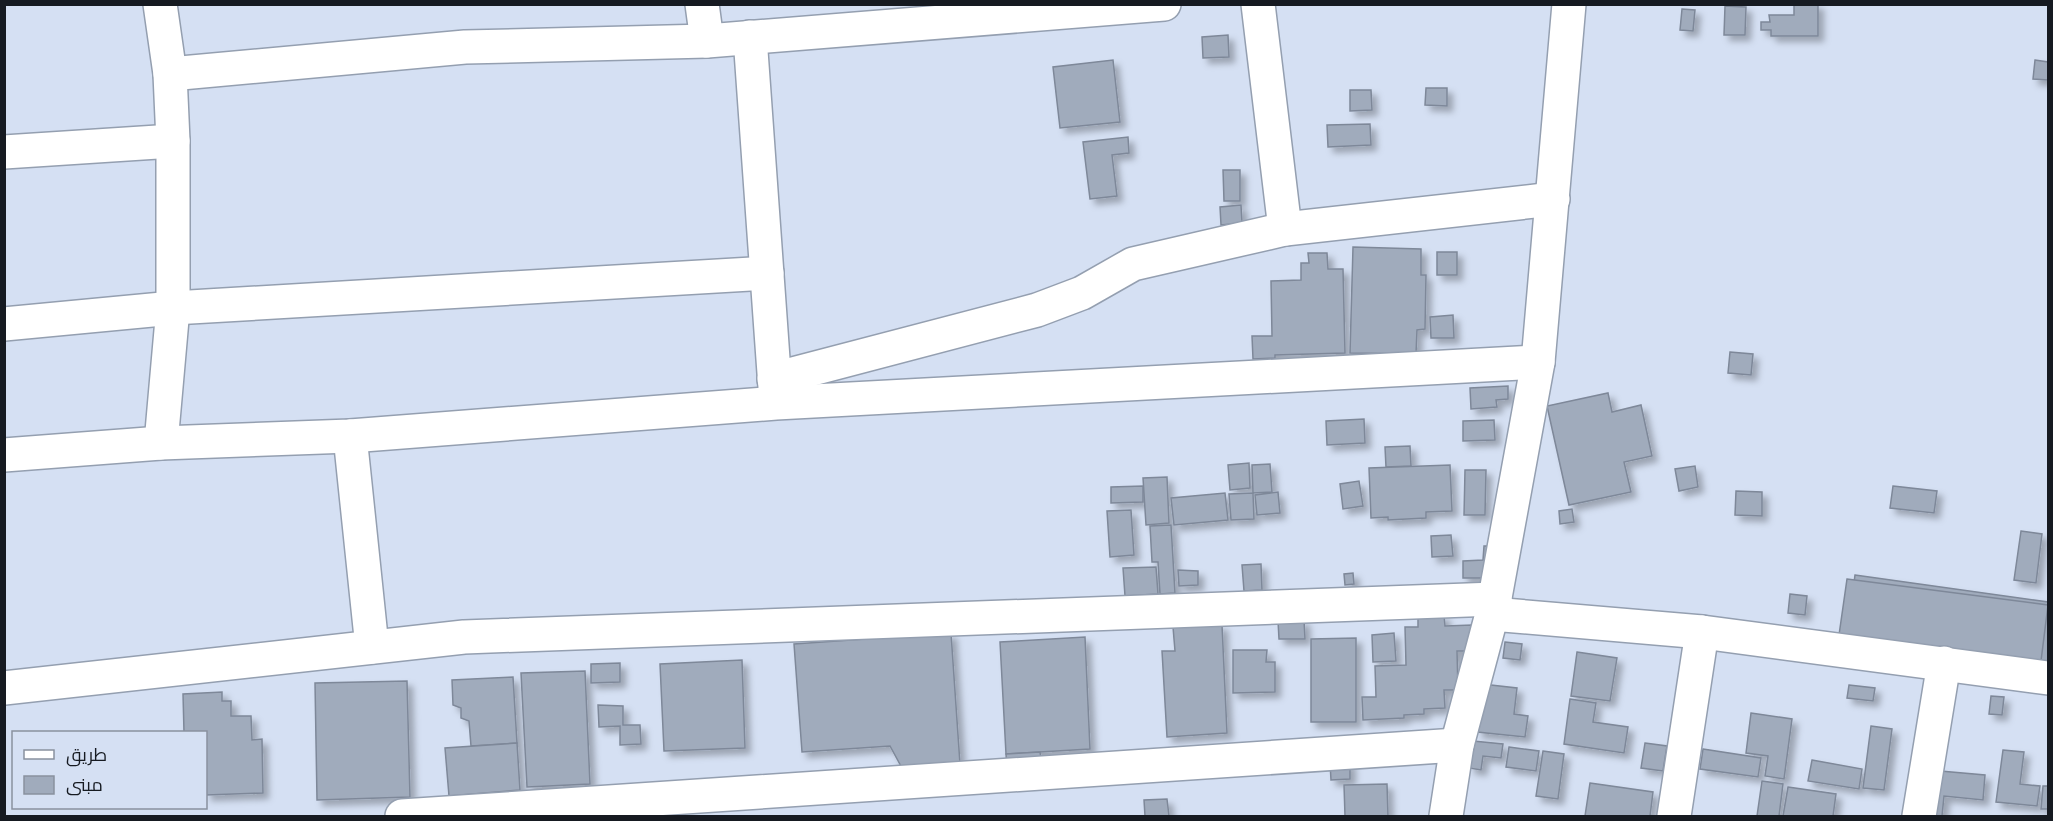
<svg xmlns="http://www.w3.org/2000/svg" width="2053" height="821" font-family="'Archivo Narrow',Cairo,sans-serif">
<defs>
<filter id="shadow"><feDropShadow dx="5.5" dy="5.5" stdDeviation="3" flood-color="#0004"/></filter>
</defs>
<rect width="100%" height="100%" fill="#d5e0f3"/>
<g fill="#a0abbc" stroke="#7e8899" stroke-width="1.5" filter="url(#shadow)">
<polygon points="1794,4 1818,4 1818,36 1771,36 1771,30 1761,30 1761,22 1770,22 1769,15 1794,15"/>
<polygon points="1725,6 1746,7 1745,35 1724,35"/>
<polygon points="1682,9 1695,10 1693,31 1680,30"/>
<polygon points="1228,35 1229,57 1203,58 1202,37"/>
<polygon points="1113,60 1120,122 1060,128 1053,67"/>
<polygon points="2035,60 2048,62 2048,80 2033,79"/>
<polygon points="1426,88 1447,88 1447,106 1425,105"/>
<polygon points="1350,90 1371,90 1372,110 1350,111"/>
<polygon points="1370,124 1371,145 1328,147 1327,125"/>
<polygon points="1128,137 1129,153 1112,155 1117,196 1090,199 1083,142"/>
<polygon points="1223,170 1240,170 1240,201 1224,201"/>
<polygon points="1241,205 1242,223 1221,225 1220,207"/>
<polygon points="1353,247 1421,249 1421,275 1426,275 1425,329 1417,330 1416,354 1350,353"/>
<rect x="1437" y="252" width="20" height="23"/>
<polygon points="1308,253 1327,253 1328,269 1343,269 1345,353 1275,355 1275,358 1253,359 1252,336 1272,336 1271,281 1301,280 1301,263 1309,263"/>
<polygon points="1453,315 1454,338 1431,338 1430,317"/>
<polygon points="1730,352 1753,354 1751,375 1728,373"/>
<polygon points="1508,386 1508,399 1496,400 1497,407 1471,409 1470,388"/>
<polygon points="1608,393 1612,412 1641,405 1652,456 1624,462 1631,492 1569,505 1547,406"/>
<polygon points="1364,419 1365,443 1327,445 1326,421"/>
<polygon points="1494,420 1495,440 1463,441 1463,421"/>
<polygon points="1410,446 1411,466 1386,467 1385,447"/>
<polygon points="1249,463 1250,488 1230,490 1228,465"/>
<polygon points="1270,464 1272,492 1253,493 1252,465"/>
<polygon points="1450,465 1452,511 1426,512 1426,518 1388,520 1388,517 1371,518 1369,468"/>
<polygon points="1695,466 1698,487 1679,491 1675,469"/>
<polygon points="1465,470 1486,470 1485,515 1464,515"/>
<polygon points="1167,477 1169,523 1146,525 1143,478"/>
<polygon points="1359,481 1363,506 1343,509 1340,484"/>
<polygon points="1143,486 1143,502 1111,503 1111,487"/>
<polygon points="1893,486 1937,491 1934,513 1890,508"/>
<polygon points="1736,491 1762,492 1762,516 1735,515"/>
<polygon points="1278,492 1280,513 1257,515 1255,495"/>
<polygon points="1225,493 1228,520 1174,525 1171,498"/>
<polygon points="1253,493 1254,519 1231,520 1229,494"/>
<polygon points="1572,509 1574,522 1560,524 1559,511"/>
<polygon points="1131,510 1134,555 1110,557 1107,511"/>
<polygon points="1171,525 1175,593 1160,594 1158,562 1152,562 1150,526"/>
<polygon points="2021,531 2042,534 2036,583 2014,580"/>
<polygon points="1451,535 1453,556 1432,557 1431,536"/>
<polygon points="1484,546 1494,546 1494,578 1463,578 1463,561 1483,560"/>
<polygon points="1261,564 1262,590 1244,591 1242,565"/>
<polygon points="1156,567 1158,594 1125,596 1123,568"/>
<polygon points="1178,570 1198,571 1198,585 1179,586"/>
<polygon points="1353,573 1354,584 1345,585 1344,574"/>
<polygon points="1855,575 2048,602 2048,662 1847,635"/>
<polygon points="1847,579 2048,605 2040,669 1838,642"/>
<polygon points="1790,594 1807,596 1805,615 1788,613"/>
<polygon points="1444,615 1445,626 1472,625 1472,651 1457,651 1458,690 1444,690 1445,708 1424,709 1424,714 1404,715 1404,718 1363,720 1362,697 1376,697 1375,666 1406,665 1405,627 1418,627 1418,616"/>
<polygon points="1304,620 1305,639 1279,639 1278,621"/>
<polygon points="1222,625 1227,733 1167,737 1162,651 1175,651 1173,627"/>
<polygon points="951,633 960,764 902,768 890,746 802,752 794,644"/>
<polygon points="1394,633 1396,661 1373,662 1372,635"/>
<polygon points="1085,637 1090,749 1006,754 1000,642"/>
<polygon points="1356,638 1356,722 1311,722 1311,639"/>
<polygon points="1505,642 1522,644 1520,660 1503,658"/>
<polygon points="1233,650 1267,650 1266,662 1275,662 1275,692 1233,693"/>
<polygon points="1577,652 1617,658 1610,701 1571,696"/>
<polygon points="742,660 745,748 664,751 660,664"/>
<polygon points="620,663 620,682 591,683 591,664"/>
<polygon points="585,671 590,784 527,787 521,673"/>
<polygon points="513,677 517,743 471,746 469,721 461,718 461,708 453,705 452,680"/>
<polygon points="407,681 410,797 317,800 315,683"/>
<polygon points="1482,684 1517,688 1514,714 1528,716 1525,737 1477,732"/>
<polygon points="1849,685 1875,688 1873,701 1847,698"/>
<polygon points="222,692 222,701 231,701 231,716 251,716 252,740 262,739 263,793 206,795 206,732 184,732 183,694"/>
<polygon points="1991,696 2004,697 2002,715 1989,714"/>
<polygon points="1570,699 1596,703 1593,722 1628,727 1624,753 1564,744"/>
<polygon points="598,705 623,706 623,725 640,725 641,744 620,745 620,726 599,727"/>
<polygon points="1751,713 1792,719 1784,779 1765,776 1768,756 1746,753"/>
<polygon points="1871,726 1892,729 1884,790 1863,788"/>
<polygon points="1473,741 1503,744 1501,758 1483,756 1481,770 1469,768"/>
<polygon points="517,743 520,790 449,796 445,748"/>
<polygon points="1645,743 1667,746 1663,771 1641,768"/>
<polygon points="1509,747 1539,751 1536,771 1506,767"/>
<polygon points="1703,749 1761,758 1758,777 1700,769"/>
<polygon points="2003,750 2024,752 2020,784 2040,786 2037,806 1996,802"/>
<polygon points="1543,751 1564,754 1558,799 1536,796"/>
<polygon points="1040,752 1042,766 1007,769 1006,754"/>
<polygon points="1812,760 1862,769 1859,789 1808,781"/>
<polygon points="1350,762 1350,779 1331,780 1330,763"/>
<polygon points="1929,770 1985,775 1983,800 1944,796 1942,816 1925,815"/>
<polygon points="1762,781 1783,784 1779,816 1757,816"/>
<polygon points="1590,783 1653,792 1650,816 1585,816"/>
<polygon points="1387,784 1388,816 1345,816 1344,785"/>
<polygon points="2043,786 2048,786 2048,809 2041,809"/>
<polygon points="1788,787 1836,794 1833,816 1783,816"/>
<polygon points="1167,799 1169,816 1145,816 1144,800"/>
</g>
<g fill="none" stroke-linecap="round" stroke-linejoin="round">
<g stroke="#949fb0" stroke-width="36">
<g id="street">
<polyline points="160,4 170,74 173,141 173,308 161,443"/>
<polyline points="702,4 707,41"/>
<polyline points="1258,4 1285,229"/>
<polyline points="750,37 776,401"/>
<polyline points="170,74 465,47 707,41 1164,4"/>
<polyline points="4,152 173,141"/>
<polyline points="4,324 173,308 767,273"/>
<polyline points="774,379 1037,310 1082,293 1133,264 1285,229 1553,199"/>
<polyline points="350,436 372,647"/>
<polyline points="4,455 161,443 350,436 776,403 1538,362"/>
<polyline points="1492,614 1702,632 2048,678"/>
<polyline points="4,688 464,637 1495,599"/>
<polyline points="402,816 1457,745"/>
<polyline points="1446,816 1457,745 1492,614 1538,362 1569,4"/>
<polyline points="1674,816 1702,632"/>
<polyline points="1919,816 1944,663"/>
</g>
</g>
<use href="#street" stroke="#fff" stroke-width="33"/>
</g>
<rect width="2053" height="821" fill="none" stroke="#161a21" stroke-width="12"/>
<rect x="12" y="731" width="195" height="78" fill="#d5e0f3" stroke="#89919f" stroke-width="1.5"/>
<rect x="24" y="750" width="30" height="9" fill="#ffffff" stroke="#89919f" stroke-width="1.5"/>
<text x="66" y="761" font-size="18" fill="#161a21">طريق</text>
<rect x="24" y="776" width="30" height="18" fill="#a0abbc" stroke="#89919f" stroke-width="1.5"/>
<text x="66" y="791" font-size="18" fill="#161a21">مبنى</text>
</svg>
